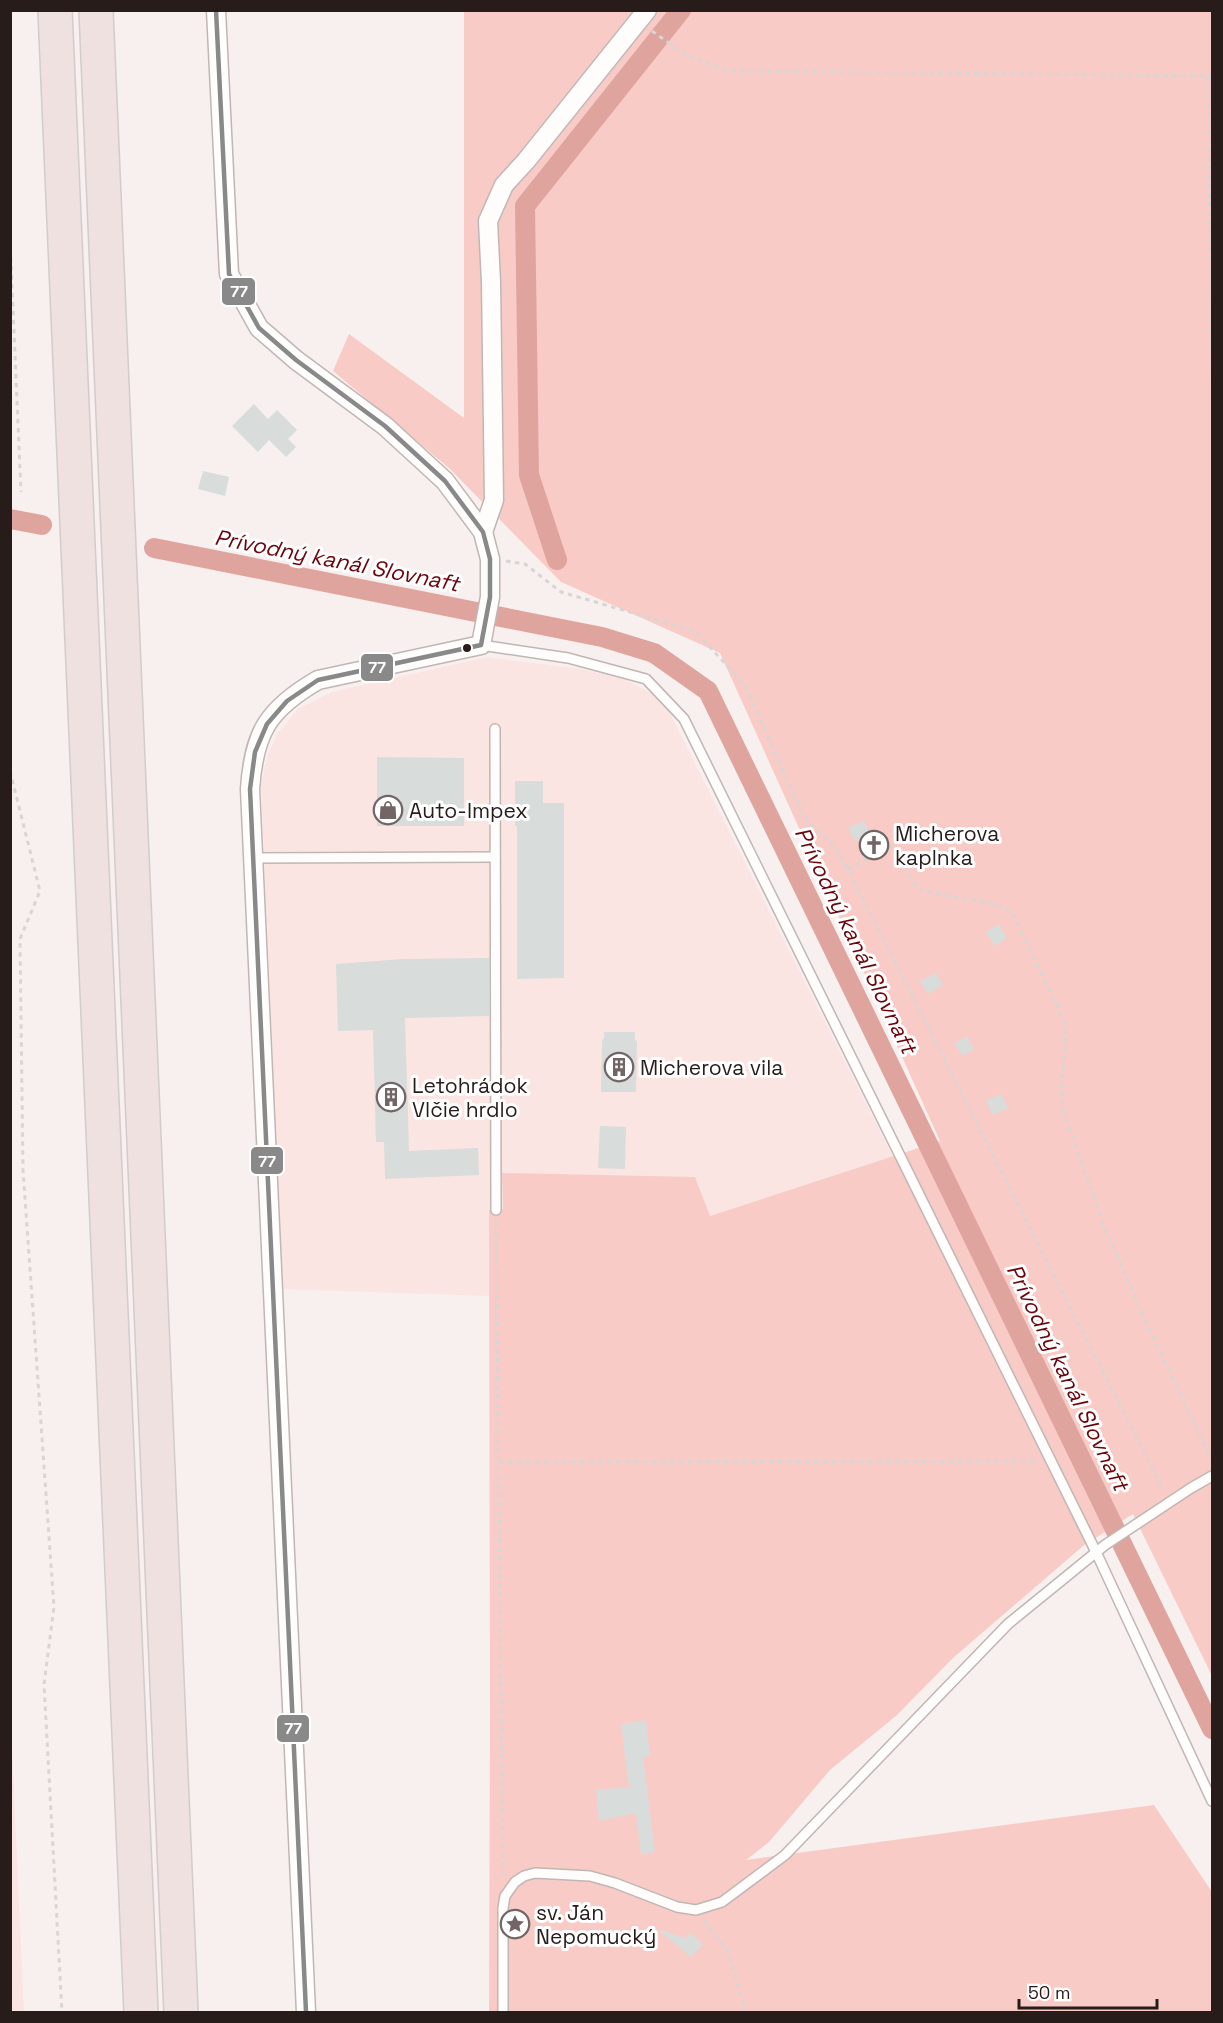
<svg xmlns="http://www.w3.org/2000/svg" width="1223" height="2023" font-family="'Space Grotesk',sans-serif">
<rect width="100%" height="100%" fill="#f8f0ee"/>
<g fill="#fbe5e2">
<polygon points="487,657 581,669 624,679 651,693 670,713 893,1157 709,1217 502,1174 503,1209 489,1210 490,1296 280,1289 273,1058 261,786 267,757 277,734 298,709 332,692"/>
<polygon points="10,1702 24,2012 10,2012"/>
</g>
<polygon fill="#f9cbc6" points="464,11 1212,11 1212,1676 1133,1514 1083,1546 953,1658 897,1715 830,1770 769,1842 746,1860 1154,1805 1212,1892 1212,2012 489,2012 490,1711 489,1210 503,1209 502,1173 695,1177 710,1216 940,1141 720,653 561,582 449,468 333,371 349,334 464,418"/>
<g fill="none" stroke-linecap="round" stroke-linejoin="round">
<g stroke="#e0a49e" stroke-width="20">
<polyline points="10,519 42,525"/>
<polyline points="154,548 602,637 654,653 708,691 1212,1729"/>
<polyline points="557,560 529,475 525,206 681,10"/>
</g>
</g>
<g fill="#d8dcda">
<polygon points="254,404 268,419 277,410 297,430 288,439 296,447 286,457 269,440 258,452 232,426"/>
<polygon points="203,471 229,477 225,496 198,489"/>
<polygon points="377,757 464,758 464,826 377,826"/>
<polygon points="515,781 543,781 543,803 564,803 564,978 517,979 517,826 515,826"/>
<polygon points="864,821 880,855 853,838 848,828"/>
<polygon points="998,924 1007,938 995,946 986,932"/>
<polygon points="489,958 489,1016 405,1018 409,1151 478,1148 479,1175 385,1179 384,1142 376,1142 373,1030 338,1031 336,964 403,959"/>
<polygon points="936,973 943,985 928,994 920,981"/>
<polygon points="604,1032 635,1032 635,1041 637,1040 636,1092 601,1092 602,1040 604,1039"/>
<polygon points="967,1036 974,1049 962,1056 955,1043"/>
<polygon points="1001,1094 1008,1108 993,1115 986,1101"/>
<polygon points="600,1126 626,1127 625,1169 598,1168"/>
<polygon points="646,1720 650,1756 643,1757 655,1852 641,1854 636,1813 599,1821 596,1790 629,1787 621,1724"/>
<polygon points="657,1929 686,1938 690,1933 703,1944 691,1957"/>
</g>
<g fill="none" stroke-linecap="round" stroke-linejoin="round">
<g stroke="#c0b6b4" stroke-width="12">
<g id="service">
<polyline points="481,645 568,658 646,679 684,719 1096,1552 1212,1801"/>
<polyline points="495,729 496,1210"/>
<polyline points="253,858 495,857"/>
<polyline points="503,2012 503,1908 505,1896 515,1882 524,1876 535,1873 590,1876 615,1883 677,1907 696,1910 722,1902 785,1855 1008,1624 1105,1545 1191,1488 1212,1476"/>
</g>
</g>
<g stroke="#c0b6b4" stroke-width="21">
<g id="minor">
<path d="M216,10l13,264 30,54 37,32 89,66 60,55 38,51 7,27v38l-9,48 -163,35c-50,29 -64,52 -68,109l56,1223"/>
<polyline points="483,532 494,500 491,282 488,221 504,185 526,161 647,10"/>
</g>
</g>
<g stroke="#d2cccb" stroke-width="36">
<g id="motorway">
<polyline points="55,10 141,2012"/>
<polyline points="96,10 181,2012"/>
</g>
</g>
<g stroke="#d8d5d4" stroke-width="3" stroke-dasharray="4.5 4.5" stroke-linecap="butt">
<polyline points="652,31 687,56 729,71 1212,76"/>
<polyline points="1208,76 1212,384"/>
<polyline points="10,239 21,492"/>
<polyline points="506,561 525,564 561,592 695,631 745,685 798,804 809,823 836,848 848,869 1163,1490"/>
<polyline points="10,771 40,891 20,939 23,1170 54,1607 44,1684 62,2012"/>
<path d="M848,869l44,-22 25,40 6,4 72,13 11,4 9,10 49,103c5,30 -7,61 0,92l39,110 47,108 62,129"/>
<polyline points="496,1223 503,1874"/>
<polyline points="499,1462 1037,1461"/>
<polyline points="704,1921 727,1949 746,2012"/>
</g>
<use href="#service" stroke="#fefdfc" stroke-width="9"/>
<use href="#minor" stroke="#fefdfc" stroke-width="18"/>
<use href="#motorway" stroke="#eee1df" stroke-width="33"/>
<g stroke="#fefefe" stroke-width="9">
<polyline id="bus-1" points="216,10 229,274 259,328 296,360 385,426 445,481 483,532 490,559 490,597 481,645 318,680 287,701 267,724 255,752 250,789 306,2012"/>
</g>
<use href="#bus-1" stroke="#898989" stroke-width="4.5"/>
</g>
<defs>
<g id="shop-ring" transform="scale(1.5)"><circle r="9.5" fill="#fefefe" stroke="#716665" stroke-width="1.5"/><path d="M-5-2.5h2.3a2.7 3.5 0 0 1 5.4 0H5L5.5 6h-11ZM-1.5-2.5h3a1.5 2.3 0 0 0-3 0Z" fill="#716665"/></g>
<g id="church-ring" transform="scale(1.5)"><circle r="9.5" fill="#fefefe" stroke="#716665" stroke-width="1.5"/><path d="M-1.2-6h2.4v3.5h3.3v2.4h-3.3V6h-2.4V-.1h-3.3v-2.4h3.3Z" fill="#716665"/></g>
<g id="building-ring" transform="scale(1.5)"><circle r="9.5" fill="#fefefe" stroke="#716665" stroke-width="1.5"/><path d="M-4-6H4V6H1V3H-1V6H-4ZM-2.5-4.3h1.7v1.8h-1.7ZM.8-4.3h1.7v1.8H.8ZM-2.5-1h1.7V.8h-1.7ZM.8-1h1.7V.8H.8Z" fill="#716665"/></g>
<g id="sight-ring" transform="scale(1.5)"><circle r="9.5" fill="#fefefe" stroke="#716665" stroke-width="1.5"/><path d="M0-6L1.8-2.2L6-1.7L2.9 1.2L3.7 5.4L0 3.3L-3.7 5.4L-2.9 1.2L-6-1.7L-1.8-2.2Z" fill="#716665"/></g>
</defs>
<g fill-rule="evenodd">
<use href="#shop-ring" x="388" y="810"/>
<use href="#church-ring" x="874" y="845"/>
<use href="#building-ring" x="619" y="1067"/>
<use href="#building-ring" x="391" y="1097"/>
<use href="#sight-ring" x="515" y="1924"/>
</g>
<circle fill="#281c1b" stroke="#fefefe" stroke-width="2" cx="467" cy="648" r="5"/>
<g text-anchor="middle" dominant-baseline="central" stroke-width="6" stroke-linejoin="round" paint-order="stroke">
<g font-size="21" fill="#281c1b" stroke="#fefefe" text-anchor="start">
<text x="409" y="810">Auto-Impex</text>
<text x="895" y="833">Micherova<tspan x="895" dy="24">kaplnka</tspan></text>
<text x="640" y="1067">Micherova vila</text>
<text x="412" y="1085">Letohrádok<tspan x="412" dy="24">Vlčie hrdlo</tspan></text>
<text x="536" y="1912">sv. Ján<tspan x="536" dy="24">Nepomucký</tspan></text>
</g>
<g font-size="22" font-style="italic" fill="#6b060c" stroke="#fefefe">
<text transform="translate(337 560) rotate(11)">Prívodný kanál Slovnaft</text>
<text transform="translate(856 940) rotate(64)">Prívodný kanál Slovnaft</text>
<text transform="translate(1068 1377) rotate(64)">Prívodný kanál Slovnaft</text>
</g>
</g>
<g stroke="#fefefe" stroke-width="2">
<rect x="221" y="277" width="35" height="29" rx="6" fill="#898989"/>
<rect x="360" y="653" width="34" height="29" rx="6" fill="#898989"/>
<rect x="250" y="1146" width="34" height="29" rx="6" fill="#898989"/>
<rect x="276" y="1714" width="34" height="29" rx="6" fill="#898989"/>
</g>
<g font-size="16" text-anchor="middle" font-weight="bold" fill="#fff">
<text x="239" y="297">77</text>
<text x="377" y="673">77</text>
<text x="267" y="1167">77</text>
<text x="293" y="1734">77</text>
</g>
<rect width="1223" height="2023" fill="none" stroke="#281c1b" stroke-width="24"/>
<path d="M1019 1999v9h138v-9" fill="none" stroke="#281c1b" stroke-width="3"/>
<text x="1028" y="1999" font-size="18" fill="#281c1b" stroke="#fefefe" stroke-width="4.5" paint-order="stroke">50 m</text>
</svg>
